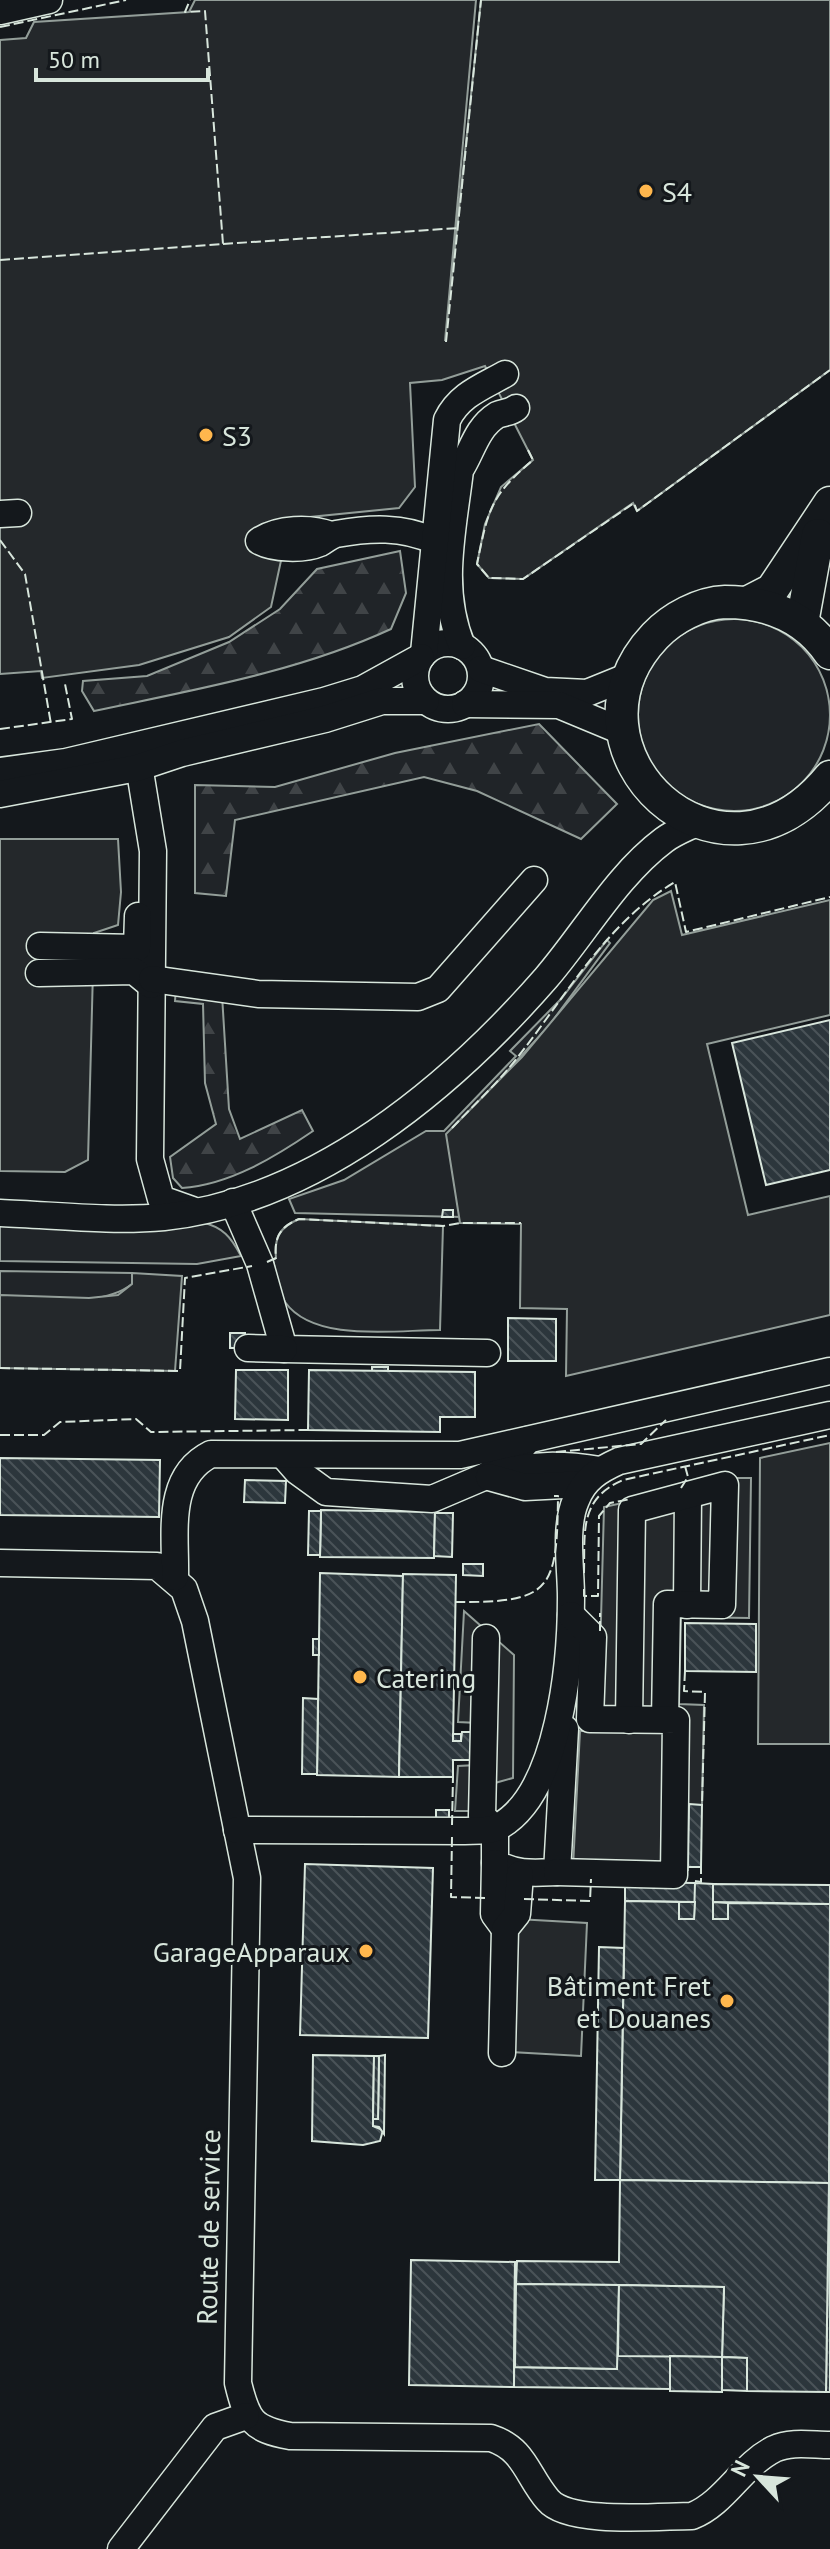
<svg xmlns="http://www.w3.org/2000/svg" width="830" height="2549" font-family="'PT Sans',sans-serif">
<defs>
<pattern id="forest-firs" width="22" height="20" patternUnits="userSpaceOnUse" patternTransform="scale(2)"><rect width="22" height="20" fill="#202428"/><path d="M5 1l3.5 6h-7zM16 11l3.5 6h-7z" fill="#404447"/></pattern>
<pattern id="building-back-hatch" width="6" height="6" patternUnits="userSpaceOnUse" patternTransform="scale(2)"><rect width="6" height="6" fill="#2c363c"/><path d="M-1 5l2 2M0 0l6 6M5-1l2 2" fill="none" stroke="#4a5358"/></pattern>
</defs>
<rect width="100%" height="100%" fill="#14181c"/>
<g fill="#202428" stroke="#939e99" stroke-width="2">
<circle cx="734" cy="715" r="96"/>
<polygon points="607,940 610,943 548,1027 482,1098 462,1217 295,1213 289,1199 344,1180 426,1131 444,1131 516,1056 510,1051 561,999"/>
<path d="M0,1219l201,3c22,5 30,15 40,34l-44,8 -197,-3z"/>
<path d="M299,1219l144,7 -3,104c-45,0 -126,13 -155,-28 -7,-11 -9,-30 -12,-42l3,-2c-2,-21 4,-31 23,-39z"/>
<path d="M0,1271l132,2v11c-33,26 -92,11 -132,12z"/>
</g>
<g fill="url(#forest-firs)" stroke="#939e99" stroke-width="2">
<path d="M400,551l6,42 -15,36c-93,43 -198,61 -297,82l-12,-20 1,-10 64,-5 82,-34 51,-33 37,-40z"/>
<polygon points="539,724 617,804 581,839 477,791 424,777 235,820 226,896 195,893 195,785 275,787 395,753"/>
<path d="M176,989l46,6 7,114 11,30 62,-29 11,21c-38,26 -84,54 -131,57l-9,-10 -3,-21 46,-33 -11,-41 -2,-79 -28,-3z"/>
</g>
<g fill="#24282b" stroke="#939e99" stroke-width="2">
<polygon points="195,0 476,0 445,341 481,0 830,0 830,370 637,511 633,503 523,579 489,578 477,564 485,524 501,487 533,460 485,366 442,380 410,383 415,487 399,508 290,519 271,607 229,637 139,665 42,678 41,671 0,674 0,40 26,38 34,22 189,12"/>
<polygon points="0,839 118,839 121,892 118,925 94,933 88,1160 65,1172 0,1171"/>
<polygon points="671,891 682,935 830,900 830,1015 707,1044 748,1215 830,1196 830,1315 566,1376 567,1309 520,1308 521,1224 460,1223 446,1134 522,1057 653,900"/>
<polygon points="132,1273 182,1276 175,1371 0,1368 0,1295 89,1298 118,1295 132,1284"/>
<polygon points="830,1443 830,1744 758,1744 760,1458"/>
<polygon points="736,1478 751,1478 749,1618 681,1617 679,1704 704,1705 702,1805 689,1805 688,1870 573,1867 580,1731 598,1731 604,1507"/>
<polygon points="464,1611 514,1655 513,1778 495,1783 469,1811 455,1811 458,1766 477,1765 478,1723 458,1722"/>
<polygon points="517,1919 587,1923 581,2056 511,2052"/>
</g>
<g fill="url(#building-back-hatch)" stroke="#d8e6dc" stroke-width="2">
<polygon points="830,1020 830,1170 766,1185 732,1043"/>
<polygon points="443,1210 453,1210 453,1217 442,1217"/>
<polygon points="508,1318 556,1319 556,1361 508,1361"/>
<rect x="230" y="1333" width="15" height="15"/>
<rect x="372" y="1367" width="16" height="4"/>
<polygon points="236,1370 288,1370 288,1420 235,1419"/>
<polygon points="309,1370 475,1372 475,1417 440,1417 440,1432 308,1430"/>
<polygon points="0,1458 160,1460 159,1517 0,1515"/>
<polygon points="245,1480 286,1481 285,1503 244,1502"/>
<polygon points="321,1510 435,1512 434,1558 320,1557"/>
<polygon points="309,1511 321,1511 320,1555 308,1555"/>
<polygon points="435,1513 453,1513 452,1557 434,1556"/>
<polygon points="463,1564 483,1564 483,1576 463,1575"/>
<polygon points="320,1573 403,1576 399,1777 317,1775"/>
<polygon points="403,1574 456,1575 453,1741 461,1741 462,1732 475,1732 474,1760 453,1760 453,1777 399,1777"/>
<polygon points="685,1623 756,1624 756,1672 685,1671"/>
<rect x="313" y="1639" width="6" height="16"/>
<polygon points="303,1698 318,1699 317,1774 302,1774"/>
<rect x="453" y="1734" width="8" height="7"/>
<polygon points="689,1804 702,1805 701,1867 688,1867"/>
<rect x="436" y="1810" width="13" height="8"/>
<polygon points="305,1864 433,1868 428,2038 300,2035"/>
<polygon points="625,1882 695,1883 695,1902 625,1901"/>
<polygon points="695,1883 713,1884 713,1919 728,1919 728,1903 830,1904 829,2183 620,2180 625,1901 679,1902 679,1919 694,1919"/>
<polygon points="713,1884 830,1885 830,1904 713,1902"/>
<polygon points="679,1902 695,1902 694,1919 679,1919"/>
<polygon points="713,1902 728,1903 728,1919 713,1919"/>
<polygon points="599,1947 624,1948 620,2180 595,2180"/>
<polygon points="313,2055 374,2056 373,2126 383,2130 380,2141 363,2145 312,2141"/>
<polygon points="385,2055 384,2134 379,2127 373,2126 373,2119 378,2119 379,2056"/>
<polygon points="374,2056 379,2056 378,2119 373,2119"/>
<polygon points="830,2116 830,2392 826,2392"/>
<polygon points="620,2180 829,2183 826,2392 747,2391 747,2358 722,2357 724,2287 619,2285 618,2356 619,2285 516,2284 517,2261 619,2262"/>
<polygon points="411,2260 515,2262 514,2387 409,2385"/>
<polygon points="515,2262 515,2367 617,2369 617,2356 670,2356 670,2389 514,2387"/>
<polygon points="516,2284 619,2285 617,2369 515,2367"/>
<polygon points="619,2285 724,2287 722,2357 618,2356"/>
<polygon points="670,2356 722,2357 722,2392 670,2391"/>
<polygon points="722,2357 747,2358 747,2391 722,2390"/>
</g>
<g fill="none" stroke-linecap="round" stroke-linejoin="round">
<g stroke="#d8e6dc" stroke-width="29">
<g id="minor">
<polyline points="0,11 49,0"/>
<polyline points="0,514 18,513"/>
<path d="M331,535c-21,-8 -53,-7 -72,6 14,8 45,9 61,2 6,-3 9,-7 16,-9 33,-6 67,-8 98,7"/>
<circle cx="448" cy="676" r="33"/>
<path d="M462,646c-24,-58 -9,-115 -2,-176 12,-18 16,-42 37,-55 7,-3 13,-2 19,-7"/>
<path d="M424,653l23,-233c12,-25 35,-33 58,-46"/>
<polyline points="481,669 545,691 587,693 629,676"/>
<polyline points="465,704 559,705 624,732"/>
<polyline points="136,747 153,851 150,1159 161,1199 192,1210"/>
<polyline points="0,771 66,762 324,701 363,689 421,657"/>
<polyline points="0,794 137,768 182,753 325,719 382,701 426,701"/>
<polyline points="40,946 137,948 138,916"/>
<polyline points="39,973 134,971 151,985"/>
<polyline points="152,979 258,994 418,997 438,989 534,880"/>
<polyline points="233,1202 260,1264 284,1349 487,1353"/>
<path d="M0,1213c54,2 110,9 164,4 151,-16 286,-129 382,-239 38,-44 71,-103 118,-138 9,-7 22,-12 32,-17"/>
<polyline points="248,1348 284,1349"/>
<polyline points="283,1455 297,1471 326,1492 432,1499 486,1476 512,1459 528,1440"/>
<path d="M497,1473c35,-9 66,-9 103,-3"/>
<polyline points="489,1477 525,1487 584,1484"/>
<path d="M0,1563l157,3 27,23 11,32 52,257 -9,505c9,37 14,46 52,53l201,2c34,11 36,38 57,62 21,25 111,16 144,16 33,-13 50,-51 82,-67 17,-8 38,-4 56,-4"/>
<path d="M175,1577c1,-44 -10,-100 36,-123l249,1 370,-84"/>
<polyline points="687,1605 688,1495"/>
<path d="M486,1638l-4,178 13,13v34c22,12 38,10 62,9l8,-143"/>
<polyline points="629,1720 632,1510 725,1485 722,1605 667,1604 665,1720"/>
<path d="M237,1830l225,1c11,-1 26,1 36,-4 62,-33 73,-167 73,-230 0,-29 -7,-70 5,-97 8,-21 23,-30 43,-39l211,-46"/>
<polyline points="495,1863 494,1914 505,1929"/>
<polyline points="557,1872 674,1875 676,1720 590,1719 593,1637 571,1615"/>
<polyline points="502,2053 505,1929 517,1914 520,1874"/>
<polyline points="121,2549 215,2427 246,2416"/>
</g>
</g>
<g stroke="#d8e6dc" stroke-width="35">
<g id="major">
<polyline points="749,602 772,590 830,503"/>
<polyline points="802,623 818,535"/>
<path d="M830,653c-25,-37 -62,-51 -105,-51 -25,1 -53,16 -70,34 -106,112 64,277 175,141"/>
</g>
</g>
<use href="#minor" stroke="#14181c" stroke-width="26"/>
<use href="#major" stroke="#14181c" stroke-width="32"/>
<g stroke="#d8e6dc" stroke-width="2" stroke-dasharray="10 4" stroke-linecap="butt">
<polyline points="0,27 126,0"/>
<polyline points="223,244 459,228"/>
<polyline points="0,260 223,244 205,11 185,12 190,0"/>
<polyline points="446,342 481,0"/>
<path d="M528,450l5,10c-43,36 -45,50 -56,104l12,14 34,1 111,-76 3,8 193,-141"/>
<polyline points="0,540 25,574 51,724"/>
<polyline points="0,729 72,719 65,684"/>
<path d="M452,1128c17,-18 35,-35 51,-53 56,-65 97,-149 172,-193l11,50 144,-35"/>
<path d="M267,1262l9,-4c-2,-20 3,-31 23,-39l144,7 17,-3h61"/>
<polyline points="0,1368 180,1371 185,1278 252,1266"/>
<polyline points="0,1435 44,1435 60,1422 136,1419 151,1432 308,1430"/>
<polyline points="556,1452 641,1444 666,1420"/>
<polyline points="681,1488 688,1477 685,1466"/>
<path d="M584,1573c1,-42 -5,-74 39,-93l207,-45"/>
<polyline points="584,1589 584,1596 598,1596 599,1516 610,1503 631,1499"/>
<path d="M455,1602c97,1 102,-12 103,-106h-4"/>
<polyline points="600,1631 600,1613"/>
<polyline points="685,1671 684,1691 705,1692 702,1805"/>
<polyline points="452,1825 453,1777"/>
<polyline points="452,1837 451,1897 488,1898"/>
<polyline points="695,1881 701,1882 701,1867"/>
<polyline points="524,1899 590,1901 591,1879"/>
</g>
</g>
<g fill="#ffb74d" stroke="#14181c" stroke-width="3">
<circle cx="646" cy="191" r="8"/>
<circle cx="206" cy="435" r="8"/>
<circle cx="360" cy="1677" r="8"/>
<circle cx="366" cy="1951" r="8"/>
<circle cx="727" cy="2001" r="8"/>
</g>
<g text-anchor="middle" dominant-baseline="central" stroke-width="6" stroke-linejoin="round" paint-order="stroke">
<g font-size="28" fill="#d8e6dc" stroke="#14181c" text-anchor="start">
<text x="662" y="191">S4</text>
<text x="222" y="435">S3</text>
<text x="376" y="1677">Catering</text>
<text x="350" y="1951" text-anchor="end">GarageApparaux</text>
<text x="711" y="1985" text-anchor="end">Bâtiment Fret<tspan x="711" dy="32">et Douanes</tspan></text>
</g>
<g font-size="28" fill="#d8e6dc" stroke="#14181c">
<text transform="translate(208 2227) rotate(-89)">Route de service</text>
</g>
</g>
<g transform="translate(758 2477) rotate(296)" stroke="#14181c" stroke-width="6" paint-order="stroke">
<path d="M0-6L14 30L0 20L-14 30Z" fill="#d8e6dc"/>
<text y="-12" font-size="22" font-weight="bold" text-anchor="middle" fill="#d8e6dc">N</text>
</g>
<path d="M36 68v12h172v-12" fill="none" stroke="#d8e6dc" stroke-width="4"/>
<text x="48" y="68" font-size="24" fill="#d8e6dc" stroke="#14181c" stroke-width="6" paint-order="stroke">50 m</text>
</svg>
